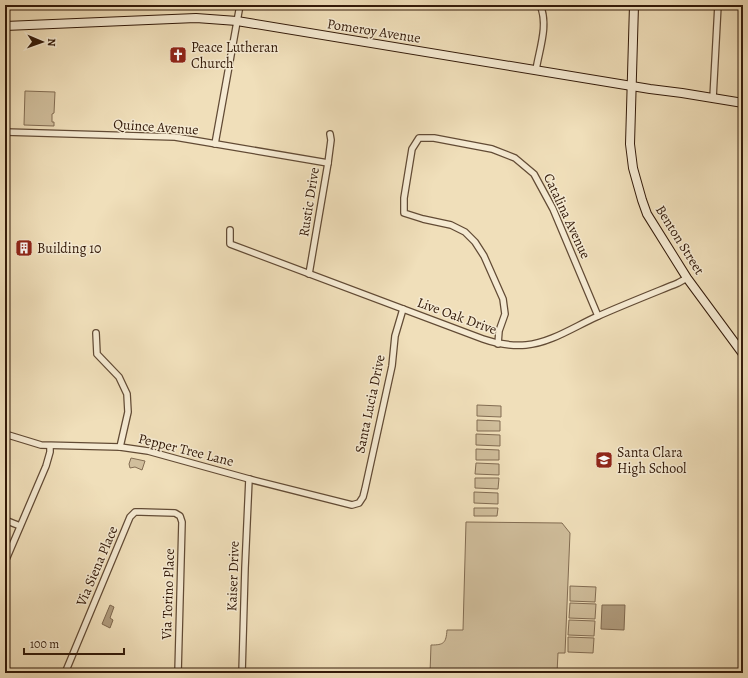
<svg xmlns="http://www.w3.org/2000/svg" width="748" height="678" font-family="Alegreya,serif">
<rect width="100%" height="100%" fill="#f0dfba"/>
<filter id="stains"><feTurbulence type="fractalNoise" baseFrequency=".005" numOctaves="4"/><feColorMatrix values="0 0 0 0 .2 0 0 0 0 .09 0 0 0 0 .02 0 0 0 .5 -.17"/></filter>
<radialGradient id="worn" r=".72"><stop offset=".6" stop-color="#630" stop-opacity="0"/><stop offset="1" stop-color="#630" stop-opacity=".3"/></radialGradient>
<g fill="#d0be9c" stroke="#826c52">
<polygon points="25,91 55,92 54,113 52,114 52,122 54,122 54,126 24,125"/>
<polygon points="477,405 501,406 501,417 477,416"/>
<polygon points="477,420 500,421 500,431 477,431"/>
<polygon points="476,434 500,435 500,446 476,445"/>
<polygon points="476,449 499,450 499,460 476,460"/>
<polygon points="131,458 145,461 142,470 135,467 130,468 129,464"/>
<polygon points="476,463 499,464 499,475 475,474"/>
<polygon points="475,478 499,478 498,489 475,488"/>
<polygon points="474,492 498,493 498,504 474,503"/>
<polygon points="474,508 498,508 497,516 474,516"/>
<path d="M466,522l96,1 8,10 -5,120h-7l-1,20h-127l1,-28c13,0 15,-2 16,-15h16z"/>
<polygon points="570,586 596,587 595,602 570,601"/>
<polygon points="570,603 596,604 595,619 569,618"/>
<polygon points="569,620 595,621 594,636 568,635"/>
<polygon points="568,637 594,638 593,653 568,652"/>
</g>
<g fill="#b09c7e" stroke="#7e684f">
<polygon points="110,605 114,607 110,618 113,620 110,628 102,624"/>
<polygon points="602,605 625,605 624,630 601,629"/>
</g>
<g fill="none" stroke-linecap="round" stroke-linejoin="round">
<g stroke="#624b35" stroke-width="8">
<g id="street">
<path d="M536,70c3,-20 13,-45 4,-65"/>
<polyline points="713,98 718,5"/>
<polyline points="5,132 175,137 328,163"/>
<polyline points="215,144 240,5"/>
<path d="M230,230v14l253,95c14,5 28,7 43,6 24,-2 48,-18 70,-28 27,-12 55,-23 82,-34l9,-5"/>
<polyline points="309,274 328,163 331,140 330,134"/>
<polyline points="96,333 97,354 119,377 127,394 128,412 120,447"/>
<polyline points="498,344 499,331 505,314 503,299 484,256 475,242 465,232 451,225 423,219 404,213 404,198 412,149 419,138 434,138 492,149 515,158 534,174 553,209 598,316"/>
<polyline points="5,434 41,445 120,447 148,451 249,479 352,505 359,503 363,497 365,489 392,366 395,336 403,309"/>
<polyline points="5,520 20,526"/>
<polyline points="5,562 46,466 50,452 50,446"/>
<polyline points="65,673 130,517 135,512 141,512 175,513 180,516 182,522 178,673"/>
<polyline points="242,673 245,568 249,479"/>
</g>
</g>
<g stroke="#331a09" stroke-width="10">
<g id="secondary">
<polyline points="634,5 630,144 633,168 642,200 647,214 687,278 743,354"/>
<polyline points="5,26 196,18 237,21 650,89 682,93 743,103"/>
</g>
</g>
<use href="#street" stroke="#f5ead2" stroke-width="5.5"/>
<use href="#secondary" stroke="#f5ead2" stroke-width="8"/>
</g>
<defs>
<g id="church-square" transform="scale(0.9)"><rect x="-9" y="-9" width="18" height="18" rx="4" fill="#8f2418" stroke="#f5ead2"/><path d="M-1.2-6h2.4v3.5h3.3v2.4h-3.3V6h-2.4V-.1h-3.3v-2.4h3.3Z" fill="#fff"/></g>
<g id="building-square" transform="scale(0.9)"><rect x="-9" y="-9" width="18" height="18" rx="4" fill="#8f2418" stroke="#f5ead2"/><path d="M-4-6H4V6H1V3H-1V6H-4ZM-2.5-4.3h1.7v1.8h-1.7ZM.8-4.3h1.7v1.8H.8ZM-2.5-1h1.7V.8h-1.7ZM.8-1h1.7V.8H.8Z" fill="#fff"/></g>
<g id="school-square" transform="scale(0.9)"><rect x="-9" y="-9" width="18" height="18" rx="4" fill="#8f2418" stroke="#f5ead2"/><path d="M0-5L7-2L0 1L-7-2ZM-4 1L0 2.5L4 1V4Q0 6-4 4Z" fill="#fff"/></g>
</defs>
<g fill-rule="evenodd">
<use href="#church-square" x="178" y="55"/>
<use href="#building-square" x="24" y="248"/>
<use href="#school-square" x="604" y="460"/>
</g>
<g text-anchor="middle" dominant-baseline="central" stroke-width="3" stroke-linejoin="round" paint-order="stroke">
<g font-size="14" fill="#331a09" stroke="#f5ead2">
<text transform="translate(374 31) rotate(9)">Pomeroy Avenue</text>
<text transform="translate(156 127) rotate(4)">Quince Avenue</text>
<text transform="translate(309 202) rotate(-81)">Rustic Drive</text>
<text transform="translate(567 216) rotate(65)">Catalina Avenue</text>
<text transform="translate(680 240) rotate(58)">Benton Street</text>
<text transform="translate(457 316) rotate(20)">Live Oak Drive</text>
<text transform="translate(370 404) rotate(-78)">Santa Lucia Drive</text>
<text transform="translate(186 450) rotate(14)">Pepper Tree Lane</text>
<text transform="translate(97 566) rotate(-67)">Via Siena Place</text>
<text transform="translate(233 576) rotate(-88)">Kaiser Drive</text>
<text transform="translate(168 594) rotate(-88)">Via Torino Place</text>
</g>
<g font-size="14" fill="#331a09" stroke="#f5ead2" text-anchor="start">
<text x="191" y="47">Peace Lutheran<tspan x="191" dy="16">Church</tspan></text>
<text x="37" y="248">Building 10</text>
<text x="617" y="452">Santa Clara<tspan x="617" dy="16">High School</tspan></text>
</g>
</g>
<rect width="748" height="678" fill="none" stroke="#f0dfba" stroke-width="20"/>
<rect x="6" y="6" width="736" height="666" fill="none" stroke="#331a09" stroke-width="2"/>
<rect x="10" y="10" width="728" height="658" fill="none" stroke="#331a09"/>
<g transform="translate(42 42) rotate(92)" stroke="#f5ead2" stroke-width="3" paint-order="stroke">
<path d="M0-3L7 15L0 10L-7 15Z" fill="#331a09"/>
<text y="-6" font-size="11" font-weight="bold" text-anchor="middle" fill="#331a09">N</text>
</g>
<path d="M24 648v6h100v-6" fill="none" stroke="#331a09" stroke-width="2"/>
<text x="30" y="648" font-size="12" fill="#331a09" stroke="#f5ead2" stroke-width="3" paint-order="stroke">100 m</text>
<rect width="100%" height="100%" filter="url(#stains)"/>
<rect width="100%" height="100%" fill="url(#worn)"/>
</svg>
